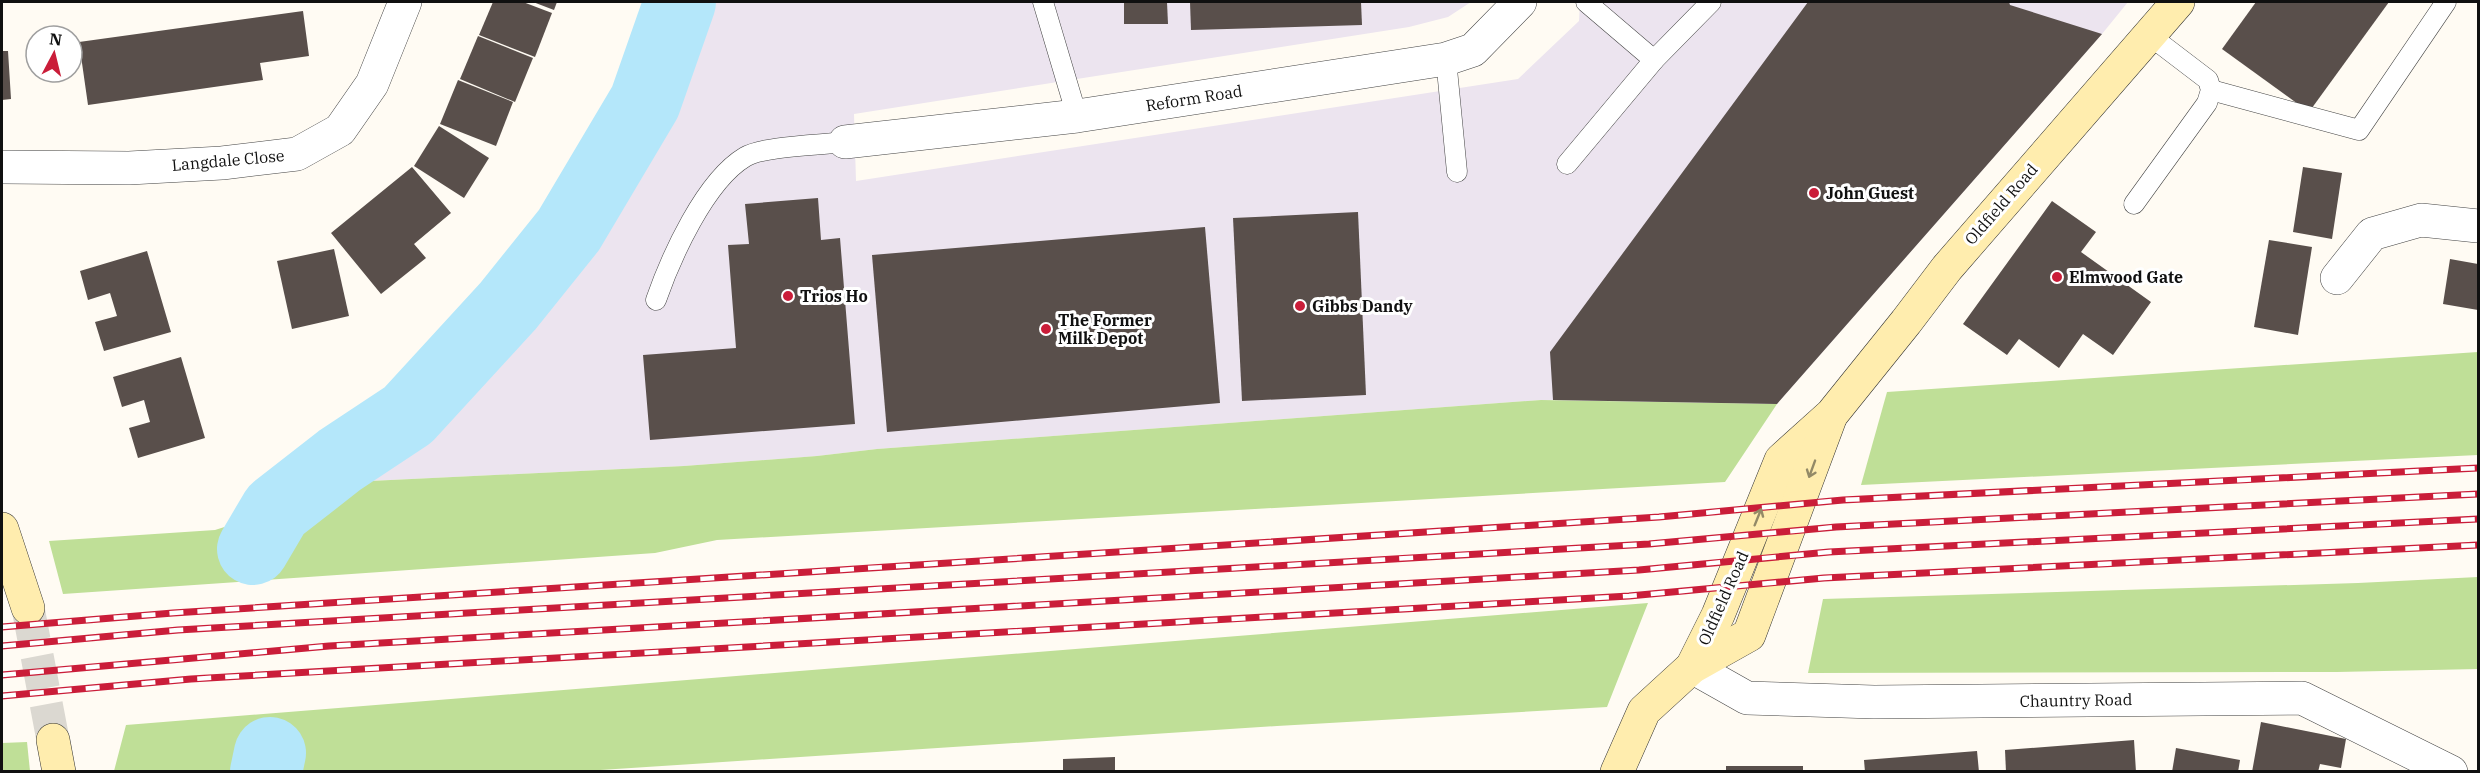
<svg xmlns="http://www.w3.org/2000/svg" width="2480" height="773" font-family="'IBM Plex Serif',serif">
<rect width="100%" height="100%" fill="#fffbf3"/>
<polygon fill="#ece4ef" points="709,2 1471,2 1448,17 1409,27 854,114 856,181 1518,79 1579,21 1580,2 2128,2 2102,34 1777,404 1541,400 877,449 817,456 684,466 370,481 382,457 510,350 607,225 648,150"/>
<g fill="#bfdf97">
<polygon points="2478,352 2478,455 1861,485 1887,392"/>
<polygon points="1541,400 1777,404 1725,482 717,540 655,553 63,594 49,541 215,530 370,481 684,466 817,456 877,449"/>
<polygon points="2478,577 2478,669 2337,672 1808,673 1823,599 2358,583"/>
<polygon points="1648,603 1607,707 1277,726 585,771 114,771 126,725"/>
<polygon points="27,742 30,771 2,771 2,743"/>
</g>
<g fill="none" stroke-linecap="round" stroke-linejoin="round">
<g stroke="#b4e7fa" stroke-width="72">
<polyline points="253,549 276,510 340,460 408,415 508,306 569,230 645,102 680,2"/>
<polyline points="266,772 270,753"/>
</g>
</g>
<g fill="#594f4b">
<polygon points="493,2 523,2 552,13 535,57 479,35"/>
<polygon points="533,2 557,2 554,10"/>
<polygon points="1124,2 1167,2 1168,24 1124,24"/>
<polygon points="1190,2 1361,2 1362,25 1191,30"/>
<polygon points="1808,2 2009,2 2010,5 2102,34 1777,404 1553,400 1550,352"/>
<polygon points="2256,2 2389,2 2309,112 2222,49"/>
<polygon points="303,11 309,56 260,63 263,80 88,105 79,42"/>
<polygon points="478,36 533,58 515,102 460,79"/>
<polygon points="2,51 8,51 11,99 2,100"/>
<polygon points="458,80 513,102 496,146 440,124"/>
<polygon points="439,126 489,158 464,198 414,166"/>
<polygon points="412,167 451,213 414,244 426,258 381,294 331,233"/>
<polygon points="2303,167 2342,173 2332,239 2293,232"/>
<polygon points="818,198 821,240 840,238 855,424 650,440 643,355 736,348 728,245 749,244 745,204"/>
<polygon points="2052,201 2096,232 2081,252 2151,302 2113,355 2083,334 2059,368 2019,339 2007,355 1963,324"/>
<polygon points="1358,212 1366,395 1242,401 1233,218"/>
<polygon points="1205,227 1220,403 887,432 872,255"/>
<polygon points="2269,240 2312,247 2298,335 2254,327"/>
<polygon points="334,249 349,316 292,329 277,261"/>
<polygon points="147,251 171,332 104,351 95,322 117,316 110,293 88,300 80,271"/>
<polygon points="2450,259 2478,264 2478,310 2443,304"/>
<polygon points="181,357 205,438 138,458 129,428 150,422 144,400 122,407 113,377"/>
<polygon points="2261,722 2346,739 2341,768 2320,764 2318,772 2252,772"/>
<polygon points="2134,740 2136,772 2006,772 2005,750"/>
<polygon points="2176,748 2240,760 2238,772 2172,772"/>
<polygon points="1977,751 1979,772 1865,772 1864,760"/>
<polygon points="1115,757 1115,772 1063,772 1063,759"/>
<rect x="1726" y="766" width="77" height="6"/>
</g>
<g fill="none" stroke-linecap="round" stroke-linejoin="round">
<polyline stroke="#dbd8d1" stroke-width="33" stroke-dasharray="33 16" stroke-linecap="butt" points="28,608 53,740"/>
<g stroke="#434343" stroke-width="21">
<g id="lane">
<polyline points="1043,2 1077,116"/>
<polyline points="1586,2 1654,60"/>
<polyline points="1446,59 1457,172"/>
<polyline points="2211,90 2359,130 2446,2"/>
<polyline points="1567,164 1654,60 1711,2"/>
<polyline points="2134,204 2207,103 2211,90 2208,80 2149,35"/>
<path d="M656,300c15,-43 49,-119 89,-143 18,-11 77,-12 100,-15"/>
</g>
</g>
<g stroke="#434343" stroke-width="34">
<g id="street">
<polyline points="845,142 1077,116 1446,59 1473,50 1520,2"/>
<polyline points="2,167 129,168 222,163 297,154 340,130 372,84 405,2"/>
<polyline points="2337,278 2372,234 2421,220 2478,226"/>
<polyline points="1692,667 1747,698 1874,702 2302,698 2451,772"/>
</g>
</g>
<g stroke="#323232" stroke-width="34">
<g id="secondary">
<polyline points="2,529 28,608"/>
<polyline points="1692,667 1718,615 1781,460 1832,414 1906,322 1947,268 2178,2"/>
<polyline points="53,740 59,772"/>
<polyline points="1617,772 1644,711 1692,667 1749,635 1830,418"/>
</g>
</g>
<use href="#lane" stroke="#fff" stroke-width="20"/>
<use href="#street" stroke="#fff" stroke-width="33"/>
<use href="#secondary" stroke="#ffedae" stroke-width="33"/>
<g stroke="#ca1d39" stroke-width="7">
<g id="rail">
<polyline points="2,627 173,613 1659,517 1843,500 2478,468"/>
<polyline points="2,646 178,630 1649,544 1836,527 2478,494"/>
<polyline points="2,675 329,646 1639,570 1829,552 2478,519"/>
<polyline points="2,696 191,679 1629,596 1824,578 2478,545"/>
</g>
</g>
<use href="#rail" stroke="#fff" stroke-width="4.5" stroke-dasharray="14" stroke-linecap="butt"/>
</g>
<defs><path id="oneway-shaft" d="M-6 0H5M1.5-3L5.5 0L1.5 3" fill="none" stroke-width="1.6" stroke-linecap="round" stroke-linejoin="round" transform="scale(1.5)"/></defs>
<g stroke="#938a67">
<use href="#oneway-shaft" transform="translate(1812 469) rotate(110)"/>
<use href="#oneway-shaft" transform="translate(1758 517) rotate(-68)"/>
</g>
<g fill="#ca1d39" stroke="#fff" stroke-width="2">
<circle cx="1814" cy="193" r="6"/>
<circle cx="2057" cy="277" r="6"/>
<circle cx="788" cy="296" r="6"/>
<circle cx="1300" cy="306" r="6"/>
<circle cx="1046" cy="329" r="6"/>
</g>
<g text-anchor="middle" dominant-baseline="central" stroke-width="6" stroke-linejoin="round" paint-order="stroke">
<g font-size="16" fill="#101010" stroke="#fff">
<text transform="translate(1194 98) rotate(-9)">Reform Road</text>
<text transform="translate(228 160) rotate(-5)">Langdale Close</text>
<text transform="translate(2001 204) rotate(-49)">Oldfield Road</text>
<text transform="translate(1723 598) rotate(-66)">Oldfield Road</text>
<text transform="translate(2076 700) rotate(-1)">Chauntry Road</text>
</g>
<g font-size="16" font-weight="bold" fill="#101010" stroke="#fff" text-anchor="start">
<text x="1826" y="193">John Guest</text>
<text x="2069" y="277">Elmwood Gate</text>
<text x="800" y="296">Trios Ho</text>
<text x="1312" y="306">Gibbs Dandy</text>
<text x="1058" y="320">The Former<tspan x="1058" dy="18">Milk Depot</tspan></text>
</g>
</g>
<rect width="2480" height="773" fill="none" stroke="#101010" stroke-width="6"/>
<g transform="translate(54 54) rotate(7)"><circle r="28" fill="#ffffff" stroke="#9f9f9f" stroke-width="1.5"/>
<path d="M0-4.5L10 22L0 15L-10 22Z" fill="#ca1d39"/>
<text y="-9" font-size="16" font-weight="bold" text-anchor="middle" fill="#101010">N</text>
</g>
</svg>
